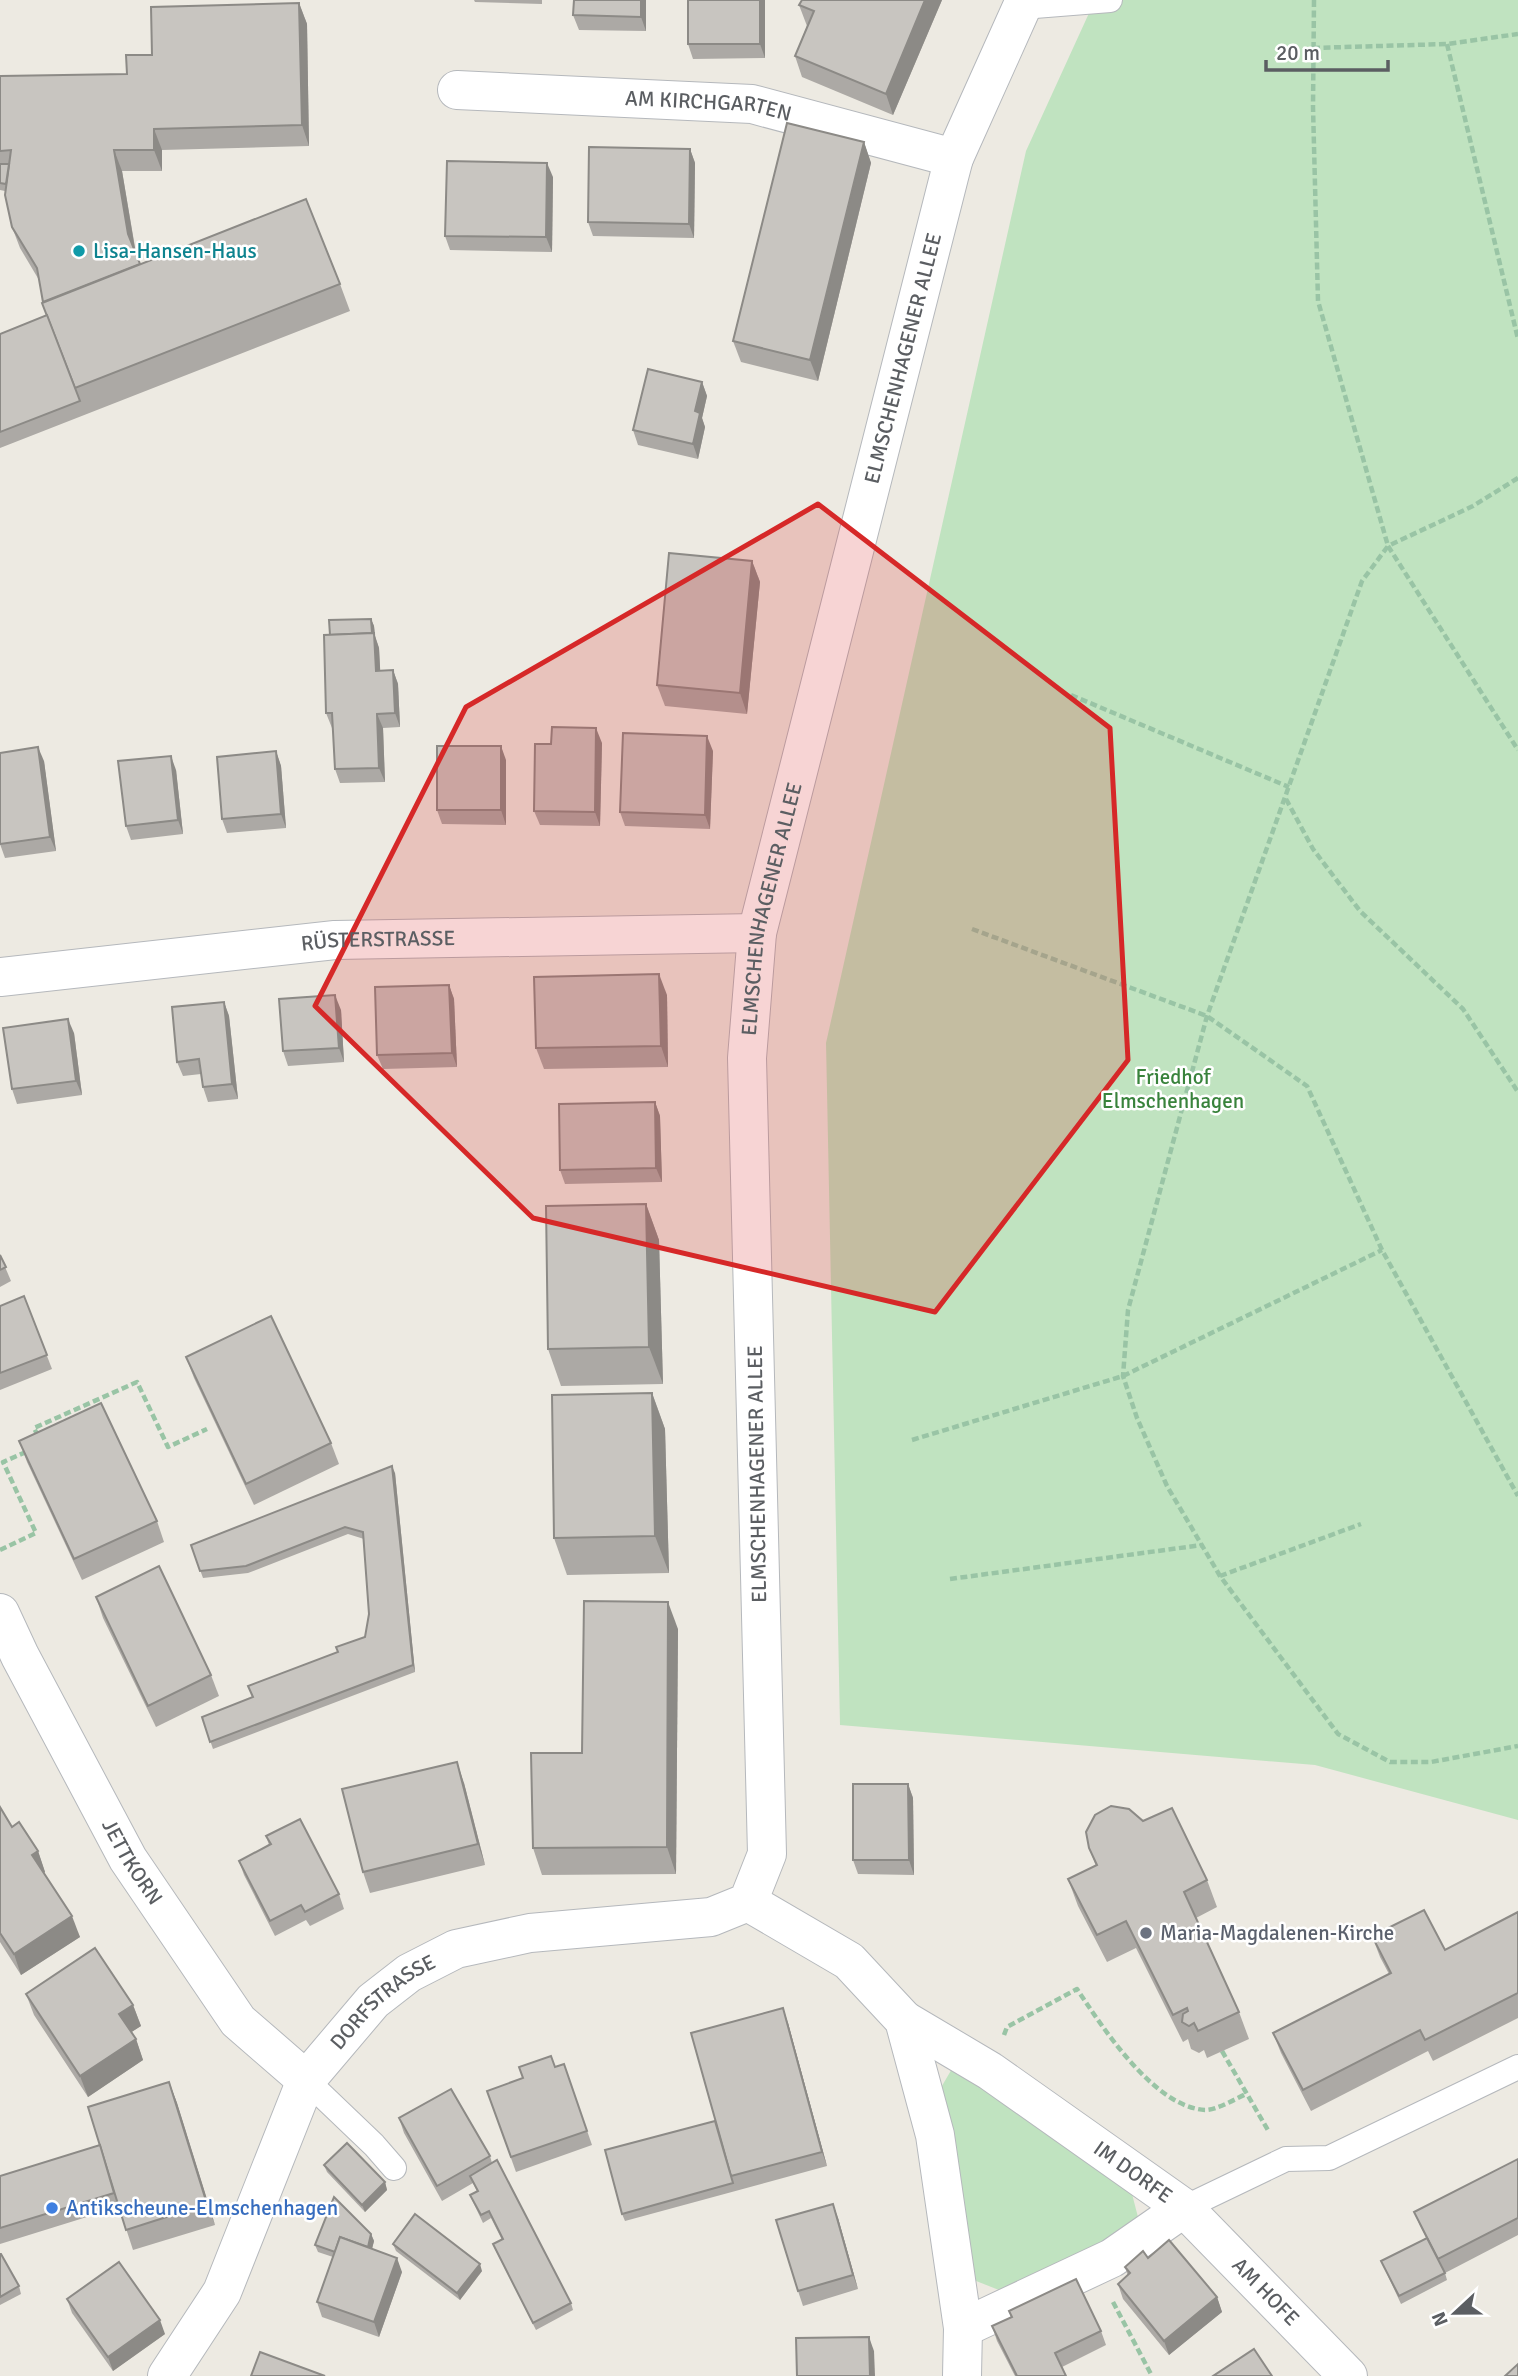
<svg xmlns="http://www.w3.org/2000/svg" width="1518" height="2376" font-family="Signika,sans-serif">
<rect width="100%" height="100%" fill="#edeae2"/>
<g fill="#c0e3c0">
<polygon points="1095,0 1518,0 1518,1820 1315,1765 840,1725 826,1043 1026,151"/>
<polygon points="953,2067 1131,2190 1140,2225 1004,2292 966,2277 939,2091"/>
</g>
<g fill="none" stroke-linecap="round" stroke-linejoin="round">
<g stroke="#b5b8bc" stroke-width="26">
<g id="lane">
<polyline points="1022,7 1110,0"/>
<polyline points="306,2080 374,2145 394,2168"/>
<polyline points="1184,2208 1286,2159 1329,2158 1518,2067"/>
</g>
</g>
<g stroke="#b5b8bc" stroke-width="40">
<g id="street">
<path id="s1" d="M457,90l295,14 202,54"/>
<path id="s2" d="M0,977l335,-37 422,-7"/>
<path id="s3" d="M0,1613l20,43 108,203 110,162 68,59"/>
<polyline points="748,1902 849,1961 904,2020 935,2135 963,2328 962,2376"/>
<path id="s4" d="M904,2020l86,51 194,137 -72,50 -149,70"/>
<path id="s5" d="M1184,2208l164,168"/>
<path id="s6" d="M167,2376l55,-84 84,-212 67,-79 36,-28 47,-24 74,-16 181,-16 37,-15 19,-48 -20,-796 10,-125 192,-756 5,-19 71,-158"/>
</g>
</g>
<g stroke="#99c4a5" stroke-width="4.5" stroke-dasharray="7 3.5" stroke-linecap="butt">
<polyline points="1314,0 1313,107 1318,301 1388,546 1362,581 1207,1016 1128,1310 1123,1376 1137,1418 1167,1486 1220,1576 1338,1734 1390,1762 1431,1762 1518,1746"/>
<polyline points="1447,44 1518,339"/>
<polyline points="1313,48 1447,44 1518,34"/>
<polyline points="1518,478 1473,506 1388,546 1518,750"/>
<polyline points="1071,695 1289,787"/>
<polyline points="1286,799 1313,849 1360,911 1463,1009 1518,1092"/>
<polyline points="972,929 1207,1016 1307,1086 1382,1250 1518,1496"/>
<polyline points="38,1436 34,1428 137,1382 168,1447 207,1429"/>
<polyline points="912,1440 1123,1376 1382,1250"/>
<polyline points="0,1550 36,1533 3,1462 26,1452"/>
<polyline points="1220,1576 1361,1524"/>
<polyline points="950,1579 1202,1545"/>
<path d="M1004,2035l3,-8 70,-38c26,39 77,118 128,121 12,0 30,-11 41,-16"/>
<polyline points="1222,2051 1269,2132"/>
<polyline points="1113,2302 1152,2376"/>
</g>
<use href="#lane" stroke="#fff" stroke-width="24"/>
<use href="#street" stroke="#fff" stroke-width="38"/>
</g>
<g fill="#aca9a5">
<polygon points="474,0 542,0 542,4 475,2"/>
<polygon points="574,0 646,0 646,31 579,30 573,15"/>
<polygon points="688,0 765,0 765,58 693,59 688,44"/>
<polygon points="802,0 942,0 893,115 802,77 795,56 807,26 799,5"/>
<polygon points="299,3 307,24 309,146 162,150 162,171 122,171 136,253 140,264 340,284 350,311 0,448 0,334 47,315 39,280 20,248 12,227 5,191 0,190 0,76 127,74 152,55"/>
<polygon points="864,142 871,163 818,381 741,362 733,341"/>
<polygon points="690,149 695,163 694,238 593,236 588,222"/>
<polygon points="553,177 552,252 450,250 445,236"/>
<polygon points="702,382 707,396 702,418 705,427 698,459 638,445 633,430"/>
<polygon points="752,561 760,582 747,714 665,706 657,685"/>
<polygon points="371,619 374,626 375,636 379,648 380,670 393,670 398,684 400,727 383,728 385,782 340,783 335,769 333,728 332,728 326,713 330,635"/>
<polygon points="602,743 600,826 540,825 534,811"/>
<polygon points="276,751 281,766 286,828 227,833 222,819"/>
<polygon points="713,751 710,829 625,826 620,812"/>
<polygon points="506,760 506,825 442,824 437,810"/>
<polygon points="44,761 56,851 5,858 0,844"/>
<polygon points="176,770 183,834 131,840 126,826"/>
<polygon points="449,985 454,999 457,1067 383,1069 377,1055"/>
<polygon points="667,995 668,1067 544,1069 536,1048"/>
<polygon points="224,1002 229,1016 238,1099 208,1102 203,1087 201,1074 183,1076 177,1062"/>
<polygon points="341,1010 344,1062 288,1066 283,1051"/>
<polygon points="74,1033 82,1095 17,1104 12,1089"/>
<polygon points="655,1102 660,1116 662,1182 565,1184 560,1170"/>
<polygon points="646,1204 659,1240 663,1384 561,1386 548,1349"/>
<polygon points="0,1255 11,1281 0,1287"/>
<polygon points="24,1296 52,1369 0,1390 0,1306"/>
<polygon points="186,1357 331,1443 339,1464 254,1505 194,1378"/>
<polygon points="652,1393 665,1429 669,1573 567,1575 554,1538"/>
<polygon points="19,1441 157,1521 164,1542 82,1580 27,1462"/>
<polygon points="395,1473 415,1672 213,1749 202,1717 253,1698 365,1637 369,1614 364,1539 348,1534 248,1573 203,1578 191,1545"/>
<polygon points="96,1597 211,1675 219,1696 156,1727 103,1618"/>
<polygon points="678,1629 676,1874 542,1875 533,1848 582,1753"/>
<polygon points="464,1783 485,1865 370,1893 363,1872"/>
<polygon points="908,1784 913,1798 914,1875 858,1874 853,1860"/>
<polygon points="0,1807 12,1827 38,1851 45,1872 44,1873 80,1937 21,1975 0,1942"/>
<polygon points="266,1836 339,1894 344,1909 310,1926 306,1920 275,1936 244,1875 239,1861 269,1845"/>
<polygon points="1089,1848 1207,1880 1217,1907 1196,1918 1239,2012 1249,2039 1207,2058 1204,2050 1199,2053 1191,2049 1188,2039 1183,2042 1136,1948 1107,1962 1078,1906 1068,1879 1096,1866"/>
<polygon points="1518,1912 1518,2018 1433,2061 1428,2051 1311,2111 1281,2053 1273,2033 1389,1974 1380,1957 1372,1936 1445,1950"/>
<polygon points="26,1994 133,2005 141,2026 131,2032 136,2039 143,2060 88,2097 34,2015"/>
<polygon points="788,2023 827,2166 625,2221 622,2214 715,2121"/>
<polygon points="564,2064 592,2145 516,2172 487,2091"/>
<polygon points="169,2082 177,2103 215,2225 133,2250 119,2207 0,2244 0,2176 100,2145"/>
<polygon points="399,2118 490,2156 492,2163 571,2303 573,2310 536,2330 496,2251 493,2244 502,2240 491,2218 483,2223 473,2202 470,2195 477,2191 473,2183 442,2201 404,2133"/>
<polygon points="1518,2159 1518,2235 1445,2273 1447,2280 1401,2304 1381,2261 1426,2238 1420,2226 1414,2212"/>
<polygon points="324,2165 385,2182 387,2190 365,2212 327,2172"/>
<polygon points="838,2218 858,2289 803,2306 798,2291"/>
<polygon points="371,2234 374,2241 372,2249 402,2272 379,2337 322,2317 317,2302 333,2257 318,2252 315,2245"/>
<polygon points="393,2244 482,2271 460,2300 396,2251"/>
<polygon points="0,2254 19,2286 21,2294 0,2305"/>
<polygon points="1148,2258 1217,2297 1222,2312 1169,2355 1123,2299 1118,2284 1128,2276 1125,2267"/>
<polygon points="67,2299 165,2334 113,2371 72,2313"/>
<polygon points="1009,2311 1101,2331 1106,2345 1062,2367 1066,2376 1015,2376 997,2341 992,2326 1011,2317"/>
</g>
<g fill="#8c8a86">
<polygon points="641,0 646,0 646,31 641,17"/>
<polygon points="760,0 765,0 765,58 760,44"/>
<polygon points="925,0 942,0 893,115 886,94"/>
<polygon points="299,3 307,24 309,146 302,125"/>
<polygon points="154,129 162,150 162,171 154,150"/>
<polygon points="864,142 871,163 818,381 810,360"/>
<polygon points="690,149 695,163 694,238 689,224"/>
<polygon points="114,150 122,171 136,255 128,234"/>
<polygon points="547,163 553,177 552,252 546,237"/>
<polygon points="702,382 707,396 702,418 705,427 698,459 693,444 695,411"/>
<polygon points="752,561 760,582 747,714 740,693"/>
<polygon points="371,619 374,626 375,636 379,648 381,685 376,671"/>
<polygon points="393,670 398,684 400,727 395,713"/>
<polygon points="377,714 383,728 385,782 379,768"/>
<polygon points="596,728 602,743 600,826 595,812"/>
<polygon points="707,736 713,751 710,829 705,815"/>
<polygon points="501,746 506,760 506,825 501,810"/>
<polygon points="38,747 44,761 56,851 50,837"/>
<polygon points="276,751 281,766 286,828 281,814"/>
<polygon points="171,756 176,770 183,834 178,820"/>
<polygon points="659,974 667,995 668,1067 661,1046"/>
<polygon points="449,985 454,999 457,1067 452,1053"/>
<polygon points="335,995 341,1010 344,1062 339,1048"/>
<polygon points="224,1002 229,1016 238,1099 232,1084"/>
<polygon points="68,1019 74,1033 82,1095 76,1081"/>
<polygon points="655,1102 660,1116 662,1182 656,1168"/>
<polygon points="646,1204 659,1240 663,1384 649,1347"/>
<polygon points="652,1393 665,1429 669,1573 655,1536"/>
<polygon points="392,1466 395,1473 415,1672 413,1665"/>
<polygon points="668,1602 678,1629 676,1874 667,1847"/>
<polygon points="457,1762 464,1783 485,1865 478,1844"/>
<polygon points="908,1784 913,1798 914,1875 909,1860"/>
<polygon points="38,1851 45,1872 39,1876 32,1855"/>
<polygon points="72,1916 80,1937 21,1975 14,1954"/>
<polygon points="133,2005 141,2026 127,2035 119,2014"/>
<polygon points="783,2008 788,2023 827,2166 822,2152"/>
<polygon points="136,2039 143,2060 88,2097 80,2076"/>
<polygon points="169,2082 177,2103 215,2225 207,2204"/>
<polygon points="385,2182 387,2190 365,2212 362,2205"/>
<polygon points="833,2204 838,2218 858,2289 853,2275"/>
<polygon points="371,2234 374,2241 369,2260 367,2253"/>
<polygon points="397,2258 402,2272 379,2337 374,2322"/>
<polygon points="480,2264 482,2271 460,2300 457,2293"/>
<polygon points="1217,2297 1222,2312 1169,2355 1164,2341"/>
<polygon points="160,2320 165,2334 113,2371 108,2357"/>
<polygon points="869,2337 874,2351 875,2376 870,2376"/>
</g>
<g fill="#c8c5c0" stroke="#8c8a86" stroke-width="2">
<polygon points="574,0 641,0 641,17 573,15"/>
<rect x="688" y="0" width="72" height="44"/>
<polygon points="802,0 925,0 886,94 795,56 814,11 799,5"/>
<polygon points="299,3 302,125 154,129 154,150 114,150 128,234 140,264 43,302 37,268 12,227 5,195 11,150 0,151 0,76 127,74 126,55 152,55 151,7"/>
<polygon points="787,123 864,142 810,360 733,341"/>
<polygon points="589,147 690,149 689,224 588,222"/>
<polygon points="447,161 547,163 546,237 445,236"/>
<polygon points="0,164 9,164 6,184 0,183"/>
<polygon points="306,199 340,284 75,388 42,303"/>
<polygon points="47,315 80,401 0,432 0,334"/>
<polygon points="648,369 702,382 695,411 700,413 693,444 633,430"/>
<polygon points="669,553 752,561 740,693 657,685"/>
<polygon points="371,619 372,633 330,635 329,620"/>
<polygon points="374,633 376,671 393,670 395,713 377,714 379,768 335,769 332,713 326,713 324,635"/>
<polygon points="552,727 596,728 595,812 534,811 535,744 551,744"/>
<polygon points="623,733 707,736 705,815 620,812"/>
<rect x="437" y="746" width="64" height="64"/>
<polygon points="38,747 50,837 0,844 0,753"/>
<polygon points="276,751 281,814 222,819 217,757"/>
<polygon points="171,756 178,820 126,826 118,761"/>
<polygon points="659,974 661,1046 536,1048 534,977"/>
<polygon points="449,985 452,1053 377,1055 375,987"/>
<polygon points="335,995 339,1048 283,1051 279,999"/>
<polygon points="224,1002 232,1084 203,1087 199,1059 177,1062 172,1007"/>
<polygon points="68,1019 76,1081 12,1089 3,1028"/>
<polygon points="655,1102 656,1168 560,1170 559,1104"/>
<polygon points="646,1204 649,1347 548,1349 546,1206"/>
<polygon points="0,1255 6,1267 0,1270"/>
<polygon points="24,1296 47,1355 0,1373 0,1306"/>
<polygon points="271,1316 331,1443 246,1484 186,1357"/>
<polygon points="652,1393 655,1536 554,1538 552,1395"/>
<polygon points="101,1403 157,1521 74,1559 19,1441"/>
<polygon points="392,1466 413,1665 210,1742 202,1717 253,1697 248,1686 338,1652 336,1647 365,1637 369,1614 363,1532 345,1527 246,1566 200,1571 191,1545"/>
<polygon points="159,1566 211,1675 148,1706 96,1597"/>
<polygon points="584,1601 668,1602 667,1847 533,1848 531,1753 582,1753"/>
<polygon points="457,1762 478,1844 363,1872 342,1789"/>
<polygon points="853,1784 908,1784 909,1860 853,1860"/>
<polygon points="1111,1806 1129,1809 1143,1821 1172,1808 1207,1880 1184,1892 1239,2012 1198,2031 1194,2023 1189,2026 1182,2022 1183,2014 1188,2011 1187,2008 1173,2015 1126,1921 1097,1935 1068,1879 1097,1865 1089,1848 1086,1832 1095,1815"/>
<polygon points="0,1807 12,1827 19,1822 38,1851 32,1855 72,1916 14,1954 0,1933"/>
<polygon points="300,1819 339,1894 305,1912 301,1905 270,1921 239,1861 271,1844 266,1836"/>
<polygon points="1424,1910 1445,1950 1518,1912 1518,1993 1425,2040 1420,2030 1303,2090 1273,2033 1391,1973 1372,1936"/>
<polygon points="95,1948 133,2005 119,2014 136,2039 80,2076 26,1994"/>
<polygon points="783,2008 822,2152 731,2176 691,2033"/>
<polygon points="551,2056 555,2067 564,2064 587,2131 511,2157 487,2091 523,2078 519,2067"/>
<polygon points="169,2082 207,2204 126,2230 88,2107"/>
<polygon points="451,2089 490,2156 437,2186 399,2118"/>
<polygon points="715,2121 733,2183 622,2214 605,2150"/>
<polygon points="347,2143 385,2182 362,2205 324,2165"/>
<polygon points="100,2145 114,2193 0,2228 0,2176"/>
<polygon points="1518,2159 1518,2218 1438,2259 1414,2212"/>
<polygon points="497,2160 571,2303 533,2323 493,2244 503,2239 489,2211 481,2215 470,2195 478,2191 470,2176"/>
<polygon points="334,2197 371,2234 368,2247 340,2237 335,2252 315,2245"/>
<polygon points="833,2204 853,2275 798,2291 776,2220"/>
<polygon points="415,2214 480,2264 457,2293 393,2244"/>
<polygon points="340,2237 397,2258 374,2322 317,2302"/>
<polygon points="1427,2238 1445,2273 1399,2296 1381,2261"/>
<polygon points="1169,2240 1217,2297 1164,2341 1118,2284 1130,2273 1125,2267 1143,2251 1148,2258"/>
<polygon points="0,2254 1,2254 19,2286 0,2297"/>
<polygon points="119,2262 160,2320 108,2357 67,2299"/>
<polygon points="1076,2279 1101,2331 1055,2353 1066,2376 1017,2376 992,2326 1012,2317 1009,2311"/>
<polygon points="869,2337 870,2376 797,2376 796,2338"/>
<polygon points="1254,2349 1272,2376 1213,2376"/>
<polygon points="260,2352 325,2376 251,2376"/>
<polygon points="1518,2364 1518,2376 1505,2376"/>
</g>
<path fill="#d62828" fill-opacity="0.2" stroke="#d62828" stroke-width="5" stroke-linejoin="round" d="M818,504l292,224 18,332 -193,252 -402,-94 -218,-212 151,-299z"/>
<circle fill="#0f9aa8" stroke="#fff" stroke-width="2.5" cx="79" cy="251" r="7"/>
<circle fill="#6b7280" stroke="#fff" stroke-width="2.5" cx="1146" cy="1933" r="7"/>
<circle fill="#3f7fe0" stroke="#fff" stroke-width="2.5" cx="52" cy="2208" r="7"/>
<g text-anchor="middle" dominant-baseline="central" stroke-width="5" stroke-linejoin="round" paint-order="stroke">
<g font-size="21" fill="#5b5e62" stroke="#fff">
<text stroke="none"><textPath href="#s1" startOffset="252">AM KIRCHGARTEN</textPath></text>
<text stroke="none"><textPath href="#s6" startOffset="2394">ELMSCHENHAGENER ALLEE</textPath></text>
<text stroke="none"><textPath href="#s6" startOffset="1827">ELMSCHENHAGENER ALLEE</textPath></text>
<text stroke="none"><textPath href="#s2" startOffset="380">RÜSTERSTRASSE</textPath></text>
<text transform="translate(757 1474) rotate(-91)">ELMSCHENHAGENER ALLEE</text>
<text stroke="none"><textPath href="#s3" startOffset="282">JETTKORN</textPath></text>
<text stroke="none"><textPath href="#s6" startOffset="439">DORFSTRASSE</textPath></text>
<text stroke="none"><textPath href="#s4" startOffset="275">IM DORFE</textPath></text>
<text stroke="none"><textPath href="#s5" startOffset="117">AM HOFE</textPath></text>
</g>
<g font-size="21" fill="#0d838f" stroke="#fff" text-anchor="start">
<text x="93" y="251">Lisa-Hansen-Haus</text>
</g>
<g font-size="21" fill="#39833c" stroke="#fff">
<text x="1173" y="1077">Friedhof<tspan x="1173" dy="24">Elmschenhagen</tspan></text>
</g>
<g font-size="21" fill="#5b616d" stroke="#fff" text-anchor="start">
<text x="1160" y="1933">Maria-Magdalenen-Kirche</text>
</g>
<g font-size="21" fill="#366cbe" stroke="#fff" text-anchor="start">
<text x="66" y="2208">Antikscheune-Elmschenhagen</text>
</g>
</g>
<g transform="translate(1455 2313) rotate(248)" stroke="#ffffff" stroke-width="5" paint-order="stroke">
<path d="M0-5L12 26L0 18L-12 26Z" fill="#5b5e62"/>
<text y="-10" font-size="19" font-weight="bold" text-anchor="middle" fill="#5b5e62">N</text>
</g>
<path d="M1266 60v10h122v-10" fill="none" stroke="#5b5e62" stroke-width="3.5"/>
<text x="1276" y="60" font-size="21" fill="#5b5e62" stroke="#ffffff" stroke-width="5" paint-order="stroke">20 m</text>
</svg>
